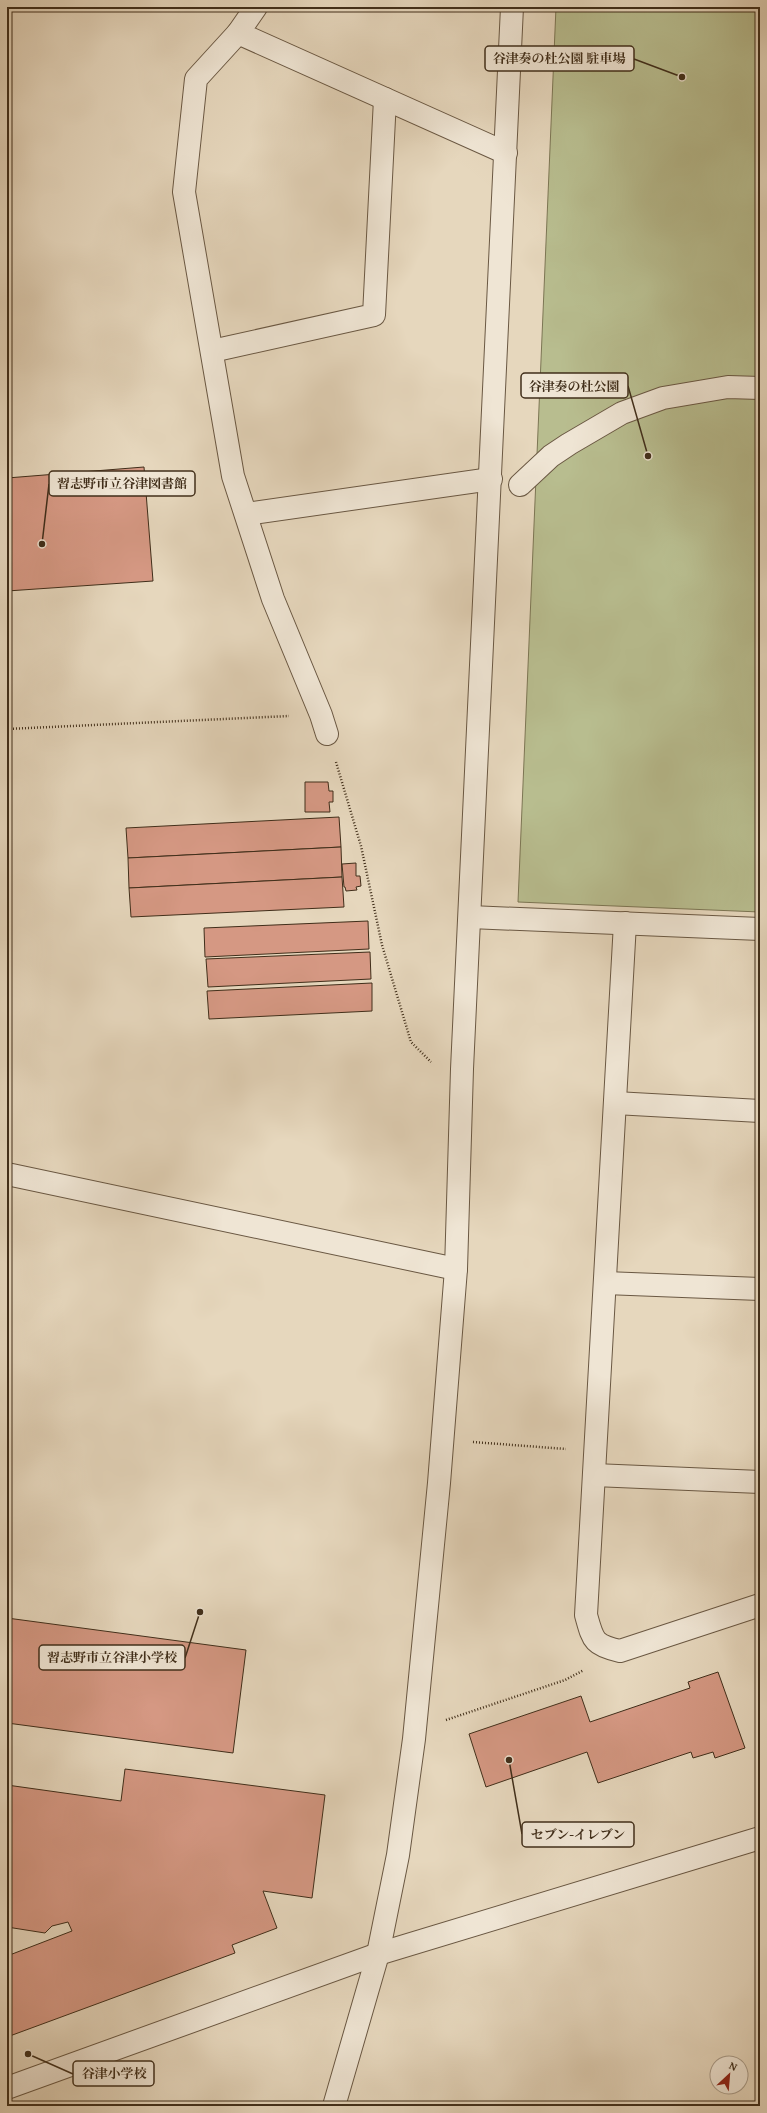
<svg xmlns="http://www.w3.org/2000/svg" width="767" height="2113" font-family="'Gentium Book Plus','Noto Serif JP',serif">
<rect width="100%" height="100%" fill="#e6d7bd"/>
<filter id="stains"><feTurbulence type="fractalNoise" baseFrequency=".005" numOctaves="4"/><feColorMatrix values="0 0 0 0 .2 0 0 0 0 .09 0 0 0 0 .02 0 0 0 .5 -.17"/></filter>
<radialGradient id="worn" r=".72"><stop offset=".6" stop-color="#630" stop-opacity="0"/><stop offset="1" stop-color="#630" stop-opacity=".3"/></radialGradient>
<polygon fill="#b8bd8f" stroke="#7c7654" points="556,7 682,7 760,11 760,912 518,902"/>
<g fill="#d59883" stroke="#402e1a">
<polygon points="144,467 153,581 7,591 7,478"/>
<polygon points="305,782 328,782 329,791 333,791 333,802 329,802 330,812 305,812"/>
<polygon points="339,817 341,847 128,858 126,828"/>
<polygon points="341,847 342,877 129,888 128,858"/>
<polygon points="356,863 356,876 360,876 361,886 356,887 357,890 346,891 345,887 344,887 342,864"/>
<polygon points="342,877 344,907 131,917 129,888"/>
<polygon points="368,921 369,949 205,957 204,928"/>
<polygon points="370,952 371,979 208,987 206,959"/>
<polygon points="372,983 372,1011 209,1019 207,991"/>
<polygon points="7,1618 246,1650 233,1753 7,1723"/>
<polygon points="718,1672 745,1748 715,1758 713,1752 693,1758 691,1752 598,1783 587,1752 486,1787 469,1734 581,1696 590,1722 690,1688 688,1682"/>
<polygon points="125,1769 325,1795 312,1898 263,1891 277,1928 232,1945 235,1953 7,2037 7,1956 72,1931 68,1922 52,1926 45,1933 7,1927 7,1785 121,1801"/>
</g>
<g fill="none" stroke-linecap="round" stroke-linejoin="round">
<g stroke="#6a5843" stroke-width="24">
<polyline id="pedestrian" points="520,485 551,456 569,444 622,413 663,398 728,387 760,388"/>
</g>
<g stroke="#6a5843" stroke-width="24">
<g id="minor">
<polyline points="256,7 238,33 196,79 184,192 233,476 273,599 321,715 327,734"/>
<polyline points="238,33 506,153"/>
<polyline points="212,351 374,315 385,99"/>
<polyline points="246,514 491,479"/>
<polyline points="470,917 760,929"/>
<path d="M625,923l-39,692c7,25 7,30 34,36l140,-46"/>
<polyline points="615,1103 760,1111"/>
<polyline points="605,1283 760,1289"/>
<polyline points="594,1475 760,1482"/>
</g>
</g>
<g stroke="#6a5843" stroke-width="24">
<g id="tertiary">
<polyline points="7,1174 456,1269"/>
<polyline points="7,2088 378,1954 760,1838"/>
<polyline points="334,2106 378,1954 398,1855 414,1739 439,1483 456,1269 462,1069 512,7"/>
</g>
</g>
<g stroke="#402e1a" stroke-width="2.5" stroke-dasharray="1 2" stroke-linecap="butt">
<polyline points="7,729 289,716"/>
<polyline points="336,762 361,846 382,945 411,1042 431,1062"/>
<polyline points="473,1442 566,1449"/>
<polyline points="446,1720 565,1680 584,1670"/>
</g>
<use href="#pedestrian" stroke="#efe5d4" stroke-width="22"/>
<use href="#minor" stroke="#efe5d4" stroke-width="22"/>
<use href="#tertiary" stroke="#efe5d4" stroke-width="22"/>
</g>
<path fill="none" stroke="#402e1a" stroke-width="1.5" d="M682 77L634 59M648 456L628 386M42 544L49 484M200 1612L185 1658M509 1760L522 1834M28 2054L73 2074"/>
<g fill="#402e1a" stroke="#efe5d4" stroke-width="1.5">
<circle cx="682" cy="77" r="4"/>
<circle cx="648" cy="456" r="4"/>
<circle cx="42" cy="544" r="4"/>
<circle cx="200" cy="1612" r="4"/>
<circle cx="509" cy="1760" r="4"/>
<circle cx="28" cy="2054" r="4"/>
</g>
<g fill="#efe5d4" stroke="#402e1a" stroke-width="1.5">
<rect x="485" y="46" width="149" height="25" rx="4"/>
<rect x="521" y="373" width="107" height="25" rx="4"/>
<rect x="49" y="471" width="146" height="25" rx="4"/>
<rect x="39" y="1645" width="146" height="25" rx="4"/>
<rect x="522" y="1822" width="112" height="25" rx="4"/>
<rect x="73" y="2061" width="81" height="25" rx="4"/>
</g>
<g font-size="13" text-anchor="middle" font-weight="bold" fill="#402e1a">
<text x="559" y="63">谷津奏の杜公園 駐車場</text>
<text x="574" y="391">谷津奏の杜公園</text>
<text x="122" y="488">習志野市立谷津図書館</text>
<text x="112" y="1662">習志野市立谷津小学校</text>
<text x="578" y="1839">セブン-イレブン</text>
<text x="114" y="2078">谷津小学校</text>
</g>
<rect width="767" height="2113" fill="none" stroke="#e6d7bd" stroke-width="24"/>
<rect x="8" y="8" width="751" height="2097" fill="none" stroke="#402e1a" stroke-width="2"/>
<rect x="12" y="12" width="743" height="2089" fill="none" stroke="#402e1a"/>
<g transform="translate(729 2075) rotate(26)"><circle r="19" fill="#efe5d4" stroke="#a99c8a"/>
<path d="M0-3L7 15L0 10L-7 15Z" fill="#8f2418"/>
<text y="-6" font-size="11" font-weight="bold" text-anchor="middle" fill="#402e1a">N</text>
</g>
<rect width="100%" height="100%" filter="url(#stains)"/>
<rect width="100%" height="100%" fill="url(#worn)"/>
</svg>
